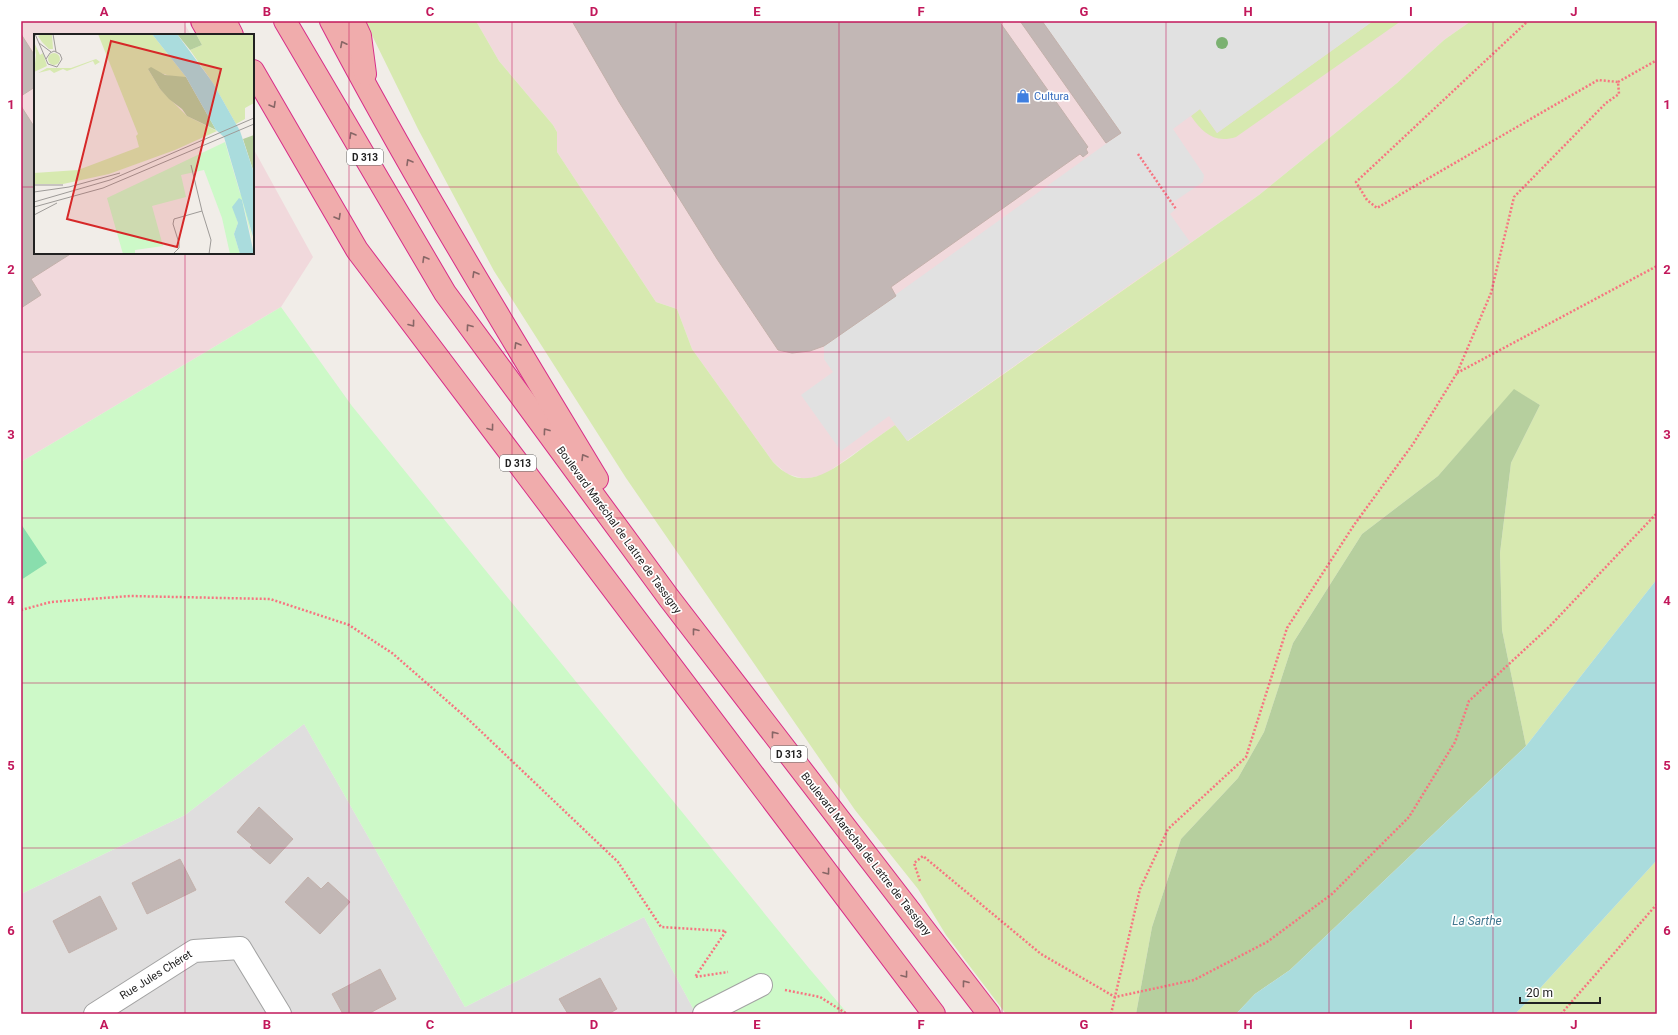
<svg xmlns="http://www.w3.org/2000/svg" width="1678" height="1035" font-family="Roboto,sans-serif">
<rect width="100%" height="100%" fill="#f1ede8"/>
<polygon fill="#dfdede" points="304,724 465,1007 644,917 696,1014 21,1014 21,894 185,815"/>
<g fill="#f1d9dc">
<polygon points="21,21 183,21 191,35 35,35 35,253 253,253 253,148 313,257 281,307 21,462"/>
<polygon points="476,21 1471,21 1444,40 1397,83 1259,195 907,441 895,425 824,475 805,479 787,474 773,462 692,349 677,309 656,302 557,152 557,132 553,125 499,61"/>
</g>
<g fill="#d7e9b0">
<path d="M365,21h111l23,40 54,64 4,7v20l99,150 21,7 15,40 81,113c28,30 52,13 79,-6 14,-11 29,-21 43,-31l13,16 351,-246 138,-112 47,-43 27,-19h186v558l-131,167 -24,-116 -2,-77 11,-90 29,-58 -26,-15 -76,86 -76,58 -69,109 -29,89 -26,46 -57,61 -29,88 -16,87h-130l-60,-79 -28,-46 -63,-79 -229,-332 -132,-207 -76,-142z"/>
<path d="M1373,21h28l-165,116c-22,7 -34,-5 -45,-21l9,-7 17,24z"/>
<polygon points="1657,860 1657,1014 1515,1014 1533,996"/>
</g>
<polygon fill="#b6cf9e" points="1514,389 1540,405 1511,463 1500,553 1502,630 1526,746 1290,970 1255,994 1236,1014 1136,1014 1152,927 1181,839 1238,778 1264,732 1293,643 1362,534 1438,476"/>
<polygon fill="#cdf9c8" points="281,307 352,406 808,967 848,1014 696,1014 644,917 465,1007 304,724 185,815 21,894 21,462"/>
<polygon fill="#89dead" points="21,524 47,563 21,580"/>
<polygon fill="#e1e1e1" points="1042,21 1373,21 1217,133 1200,109 1173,129 1204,175 1203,182 1172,203 1176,209 1170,214 1190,242 907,441 889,416 841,451 801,395 833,372 824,359 824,346 1121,133"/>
<polygon fill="#aadcdd" points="1657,579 1657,860 1533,996 1515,1014 1236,1014 1255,994 1290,970 1526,746"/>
<g fill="#c2b7b5" stroke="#c3b1ab">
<polygon points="572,21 999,21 1088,147 1086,149 1088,153 1083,157 1080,154 891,287 896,296 824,346 810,351 792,353 778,350 717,259 619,102"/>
<polygon points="1020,21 1042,21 1121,133 1106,143"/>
<polygon points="21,34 35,56 35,87 21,96"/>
<polygon points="21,106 35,128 35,253 72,253 31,279 41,295 21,308"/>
<polygon points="259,807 293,839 270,864 250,847 252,845 237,832"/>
<polygon points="180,859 196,890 147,914 132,883"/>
<polygon points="308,877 321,889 328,882 350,902 320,934 285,902"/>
<polygon points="100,896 117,929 69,953 53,921"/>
<polygon points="380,969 396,999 368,1014 343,1014 332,994"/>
<polygon points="600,978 617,1009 608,1014 568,1014 559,999"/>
</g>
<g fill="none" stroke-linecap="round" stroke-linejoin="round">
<g stroke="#a2a2a2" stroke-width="24">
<g id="minor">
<polyline points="95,1014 194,951 240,948 280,1014"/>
<polyline points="704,1014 761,985"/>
</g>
</g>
<g stroke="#d82d88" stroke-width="24">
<g id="trunk">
<polyline points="202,21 210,35"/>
<polyline points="225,21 232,35"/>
<polyline points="285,21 445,293 669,598 989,1014"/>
<path d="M331,21c82,156 175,307 266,458"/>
<polyline points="353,21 360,36 365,74"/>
<polyline points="253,71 357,250 934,1014"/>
</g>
</g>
<g stroke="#f77480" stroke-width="2.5" stroke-dasharray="2 2" stroke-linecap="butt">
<polyline points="1618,82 1657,60"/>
<polyline points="1138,154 1176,209"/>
<polyline points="1457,373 1657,266"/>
<polyline points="21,610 51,602 130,596 270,599 349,625 392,653 469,720 618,862 661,927 726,931 695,977 728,972"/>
<polyline points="920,881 914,863 923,856 1041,954 1115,997 1194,980 1267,942 1332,894 1409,817 1455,742 1469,701 1549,627 1657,513"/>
<polyline points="785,990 820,997 847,1014"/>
<polyline points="1111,1014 1140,889 1168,829 1246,757 1287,628 1354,525 1413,444 1457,373 1491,293 1514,197 1606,103 1619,94 1618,82 1598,80 1377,208 1367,200 1356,182 1528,21"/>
<polyline points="1561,1014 1657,904"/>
</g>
<use href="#minor" stroke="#fff" stroke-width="22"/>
<use href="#trunk" stroke="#f0acac" stroke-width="22"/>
</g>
<circle fill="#7bb171" cx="1222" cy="43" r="6"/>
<defs><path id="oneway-chevron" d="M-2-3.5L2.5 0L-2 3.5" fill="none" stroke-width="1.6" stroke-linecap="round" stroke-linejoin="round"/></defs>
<g stroke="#866">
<use href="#oneway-chevron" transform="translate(343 44) rotate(-117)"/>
<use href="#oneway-chevron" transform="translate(273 105) rotate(60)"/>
<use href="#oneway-chevron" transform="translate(352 135) rotate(-120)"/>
<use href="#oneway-chevron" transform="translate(409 162) rotate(-120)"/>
<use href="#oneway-chevron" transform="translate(338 217) rotate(60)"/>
<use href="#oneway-chevron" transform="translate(425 259) rotate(-120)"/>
<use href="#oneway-chevron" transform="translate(475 274) rotate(-120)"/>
<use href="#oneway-chevron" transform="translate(412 324) rotate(53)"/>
<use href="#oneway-chevron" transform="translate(469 327) rotate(-126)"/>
<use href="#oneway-chevron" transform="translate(517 345) rotate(-121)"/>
<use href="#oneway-chevron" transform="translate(491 428) rotate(53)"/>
<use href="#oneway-chevron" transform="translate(546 431) rotate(-126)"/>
<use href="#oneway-chevron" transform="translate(584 457) rotate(-121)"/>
<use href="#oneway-chevron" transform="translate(695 631) rotate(-128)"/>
<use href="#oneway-chevron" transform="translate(774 734) rotate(-128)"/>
<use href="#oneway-chevron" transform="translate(827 872) rotate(53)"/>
<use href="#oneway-chevron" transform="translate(905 975) rotate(53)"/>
<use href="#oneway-chevron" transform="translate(965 983) rotate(-127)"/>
</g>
<path fill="none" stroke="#c2185b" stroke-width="1" stroke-opacity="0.55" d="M185,21v14M349,21v993M512,21v993M676,21v993M839,21v993M1002,21v993M1166,21v993M1329,21v993M1493,21v993M21,187h14M253,187h1404M185,253v761M21,352h1636M21,518h1636M21,683h1636M21,848h1636"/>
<defs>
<g id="shop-bare" transform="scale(1.08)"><path d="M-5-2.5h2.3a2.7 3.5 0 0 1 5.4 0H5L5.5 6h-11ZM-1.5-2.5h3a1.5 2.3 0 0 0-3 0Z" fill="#3f7fe0" stroke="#fff" stroke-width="2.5" paint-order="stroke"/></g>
</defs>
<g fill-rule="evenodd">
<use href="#shop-bare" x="1023" y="96"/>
</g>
<g text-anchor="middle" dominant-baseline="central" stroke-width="3.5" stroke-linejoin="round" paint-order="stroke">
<g fill="#fff" stroke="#646464" stroke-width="1">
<rect x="347" y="149" width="36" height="16" rx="3"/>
<rect x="500" y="455" width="36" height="16" rx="3"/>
<rect x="771" y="746" width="36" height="16" rx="3"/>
</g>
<g font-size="10" font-weight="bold" fill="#212121">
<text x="365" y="157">D 313</text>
<text x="518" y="463">D 313</text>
<text x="789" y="754">D 313</text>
</g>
<g font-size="11" fill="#366cbe" stroke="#fff" text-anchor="start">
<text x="1034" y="96">Cultura</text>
</g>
<g font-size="11" fill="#212121" stroke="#fff">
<text transform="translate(619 530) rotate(54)">Boulevard Maréchal de Lattre de Tassigny</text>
<text transform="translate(866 854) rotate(52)">Boulevard Maréchal de Lattre de Tassigny</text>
<text transform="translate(156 975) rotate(-32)">Rue Jules Chéret</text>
</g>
<g font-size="12" font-style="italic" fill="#437890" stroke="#fff">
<text x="1477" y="921">La Sarthe</text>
</g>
</g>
<g transform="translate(34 34)">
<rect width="220" height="220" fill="#f1ede8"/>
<path d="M8,0l10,1 1,14h-4l-7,-7 -4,-6zM64,0h54l34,43h-13l-25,-8 12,20 27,27 30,15 -42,19 -66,24 -46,10h-29v-11l44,-3 61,-23 -3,-11 2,-2zM162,0h58v69l-9,5v11l-9,5 -23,-41 -23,-33 12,-5zM0,8l6,13 3,-2 4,13 -13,6 2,-17zM14 25a6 6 0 1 1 12 0a6 6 0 1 1-12 0ZM62,25l4,3 -5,3 -2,-4 -26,10 -4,-2 -9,4 -4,-3 -12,3 9,-5h24z" fill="#d7e9b0"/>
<path d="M143,0h19l6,11 -12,5zM117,33l14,8 21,2 30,53 -29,-14 -5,-7 -13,-10 -9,-10 -12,-20zM220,101v38l-11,-34z" fill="#b6cf9e"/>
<path d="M191,108l15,51 4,4 10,50 -12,-47 -8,10 4,13 -4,11 6,20h-10l-8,-36 -18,-48 -23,5 5,22 -34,9 11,40 -28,4v4h-12l-16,-56z" fill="#cdf9c8"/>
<path d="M118,0h25l36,49 27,48 14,42v67l-30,-103 -8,-7 -30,-53zM205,164l3,2 12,54h-14l-6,-20 4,-11 -6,-16z" fill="#aadcdd"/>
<path fill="none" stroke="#9e9b98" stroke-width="1" d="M1,0l13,30 9,3 5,-8 -2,-5 -6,-3 -4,2 -4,6M19,0l3,18M5,9l12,9M157,131l11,46M0,151h29M0,158l35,-5 51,-14M0,168l76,-22 144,-62M0,173l69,-19 151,-64M0,181l23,-12M139,220l6,-6v-5l-6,-19 1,-5 28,-8 9,29 -2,14"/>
<path fill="#d62828" fill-opacity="0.15" stroke="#d62828" stroke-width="2" d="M77,7l110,28 -44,178 -110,-28z"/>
<rect width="220" height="220" fill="none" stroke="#212121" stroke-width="2"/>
</g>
<rect width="1678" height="1035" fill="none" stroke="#ffffff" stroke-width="44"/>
<path d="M1520 997v6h80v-6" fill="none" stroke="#212121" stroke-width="2"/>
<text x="1526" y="997" font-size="12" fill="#212121" stroke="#ffffff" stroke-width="3" paint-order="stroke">20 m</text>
<rect x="22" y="22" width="1634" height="991" fill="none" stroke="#c2185b" stroke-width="1.5"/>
<g font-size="13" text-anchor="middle" font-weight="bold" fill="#c2185b">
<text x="104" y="16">A</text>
<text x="267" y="16">B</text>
<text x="430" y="16">C</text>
<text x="594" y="16">D</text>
<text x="757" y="16">E</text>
<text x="921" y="16">F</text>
<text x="1084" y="16">G</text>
<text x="1248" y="16">H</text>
<text x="1411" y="16">I</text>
<text x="1574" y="16">J</text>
<text x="11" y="109">1</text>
<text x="1667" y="109">1</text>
<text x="11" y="274">2</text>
<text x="1667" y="274">2</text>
<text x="11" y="439">3</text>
<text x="1667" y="439">3</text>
<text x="11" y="605">4</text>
<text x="1667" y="605">4</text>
<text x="11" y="770">5</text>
<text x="1667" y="770">5</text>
<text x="11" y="935">6</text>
<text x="1667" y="935">6</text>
<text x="104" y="1029">A</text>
<text x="267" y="1029">B</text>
<text x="430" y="1029">C</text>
<text x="594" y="1029">D</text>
<text x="757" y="1029">E</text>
<text x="921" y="1029">F</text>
<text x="1084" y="1029">G</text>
<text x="1248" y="1029">H</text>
<text x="1411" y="1029">I</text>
<text x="1574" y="1029">J</text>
</g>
</svg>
